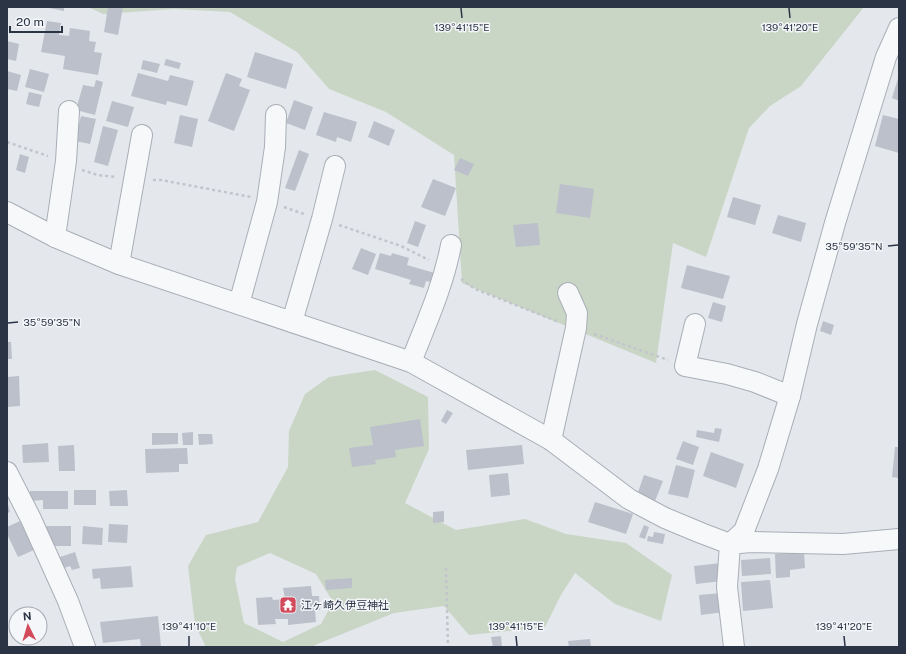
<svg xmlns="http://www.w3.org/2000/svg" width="906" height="654" font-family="'Public Sans','Noto Sans JP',sans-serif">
<rect width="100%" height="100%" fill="#e4e7ec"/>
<g fill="#c9d6c5" fill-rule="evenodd">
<polygon points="88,7 864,7 801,86 770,106 749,128 706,257 673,243 656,363 462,283 454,155 386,112 329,89 297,52 230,12 174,9 103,14"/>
<path d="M375,370l53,27 1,52 -24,54 51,27 69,-11 41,15 60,9 46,32 -11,46 -46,-17 -40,-31 -14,22 -16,32 -76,8 -25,-29 -50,7 -79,32 -2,2h-107l-11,-22 -7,-59 18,-31 52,-13 30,-55 1,-36 16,-37 24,-17zM270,553l46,21 17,28 -12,22 -38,18 -39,-19 -9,-44 2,-12z"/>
</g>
<g fill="#bbc0ca">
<polygon points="49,7 64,7 64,11 49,8"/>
<polygon points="108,7 123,7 118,35 104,32"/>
<polygon points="47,21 61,23 59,35 69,36 70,28 90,31 89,41 96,42 94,52 102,53 98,75 63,69 65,56 41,52"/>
<polygon points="7,41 19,44 16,61 7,59"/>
<polygon points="255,52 293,64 286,89 247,77"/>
<polygon points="166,59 181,63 179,69 164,65"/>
<polygon points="143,60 160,64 157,73 141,69"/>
<polygon points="30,69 49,74 44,92 25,87"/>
<polygon points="7,71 21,75 17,91 7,89"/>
<polygon points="138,73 168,81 170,75 194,81 187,106 167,101 166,105 131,96"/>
<polygon points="226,73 242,79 239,86 250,90 234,131 208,121"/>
<polygon points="899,75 899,101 892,98"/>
<polygon points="96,80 103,82 95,115 76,110 83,85 94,87"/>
<polygon points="29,92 42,95 39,107 26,104"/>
<polygon points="294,100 313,107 305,130 286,123"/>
<polygon points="112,101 134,107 128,127 106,121"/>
<polygon points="324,112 357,122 351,142 337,137 336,142 316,135"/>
<polygon points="180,115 198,119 192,147 174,143"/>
<polygon points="883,115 899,119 899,153 875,146"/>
<polygon points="81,116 96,119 90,144 75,141"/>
<polygon points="374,121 395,130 389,146 368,137"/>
<polygon points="103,126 118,130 108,166 94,162"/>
<polygon points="299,150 309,154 295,191 285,188"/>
<polygon points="20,154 29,157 25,173 16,170"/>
<polygon points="460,158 474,164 468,176 454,170"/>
<polygon points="433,179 456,188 445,216 421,207"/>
<polygon points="560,184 594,189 590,218 556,213"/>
<polygon points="733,197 761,205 755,225 727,217"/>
<polygon points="778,215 806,223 801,242 772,233"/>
<polygon points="415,221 426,225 418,247 407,243"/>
<polygon points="538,223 540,245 516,247 513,225"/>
<polygon points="361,248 376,254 368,275 352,269"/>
<polygon points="380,253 391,256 392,253 409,258 407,265 438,274 435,283 426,281 424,288 409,284 411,280 375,269"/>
<polygon points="687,265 730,276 723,299 681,288"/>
<polygon points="713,302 726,306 722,322 708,318"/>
<polygon points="823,321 834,325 831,335 820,331"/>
<polygon points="7,342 11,342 12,359 7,359"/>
<polygon points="19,376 20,406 7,407 7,377"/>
<polygon points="447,410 453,413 446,424 441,421"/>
<polygon points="420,419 424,446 395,450 396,457 375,460 376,464 352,467 349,448 373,445 370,427"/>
<polygon points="715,428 722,429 719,442 696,437 697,430 714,433"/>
<polygon points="193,432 193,445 183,445 182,433"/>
<polygon points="152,433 178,433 178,444 152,445"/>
<polygon points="198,434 212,434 213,444 199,445"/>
<polygon points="683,441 699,447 693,465 676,459"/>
<polygon points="48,443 49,462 23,463 22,445"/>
<polygon points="74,445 75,471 59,471 58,446"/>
<polygon points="522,445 524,464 468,470 466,450"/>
<polygon points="895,447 899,447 899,478 892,477"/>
<polygon points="187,448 188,464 179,464 179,472 146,473 145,449"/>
<polygon points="711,452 744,464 736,488 703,476"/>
<polygon points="676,465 695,470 688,498 668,494"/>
<polygon points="508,473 510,495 491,497 489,475"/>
<polygon points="644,475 663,481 655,501 637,495"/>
<rect x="74" y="490" width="22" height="15"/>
<polygon points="127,490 128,506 110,506 109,491"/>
<polygon points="30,491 68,491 68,509 43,509 43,500 30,501"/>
<polygon points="7,501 10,512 7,513"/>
<polygon points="595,502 633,514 626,534 588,522"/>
<polygon points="444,511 444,522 433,523 433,512"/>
<polygon points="20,521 34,550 18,557 7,534 7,527"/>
<polygon points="109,524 128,525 127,543 108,542"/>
<polygon points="644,525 649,527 645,539 639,537"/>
<polygon points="45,526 71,526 71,546 50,546 50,536 45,535"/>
<polygon points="83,526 103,528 102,545 82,544"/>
<polygon points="654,532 665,534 663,544 647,541 648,536 653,537"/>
<polygon points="75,552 80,568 72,570 70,566 64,568 60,557"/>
<polygon points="804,552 805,568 790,570 790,577 776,578 775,554"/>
<polygon points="770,558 771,574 742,576 741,560"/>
<polygon points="721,563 722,581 696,584 694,566"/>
<polygon points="131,566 133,587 101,589 100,578 93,579 92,569"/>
<polygon points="352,578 352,588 326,590 325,580"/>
<polygon points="770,580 773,608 743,611 741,582"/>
<polygon points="311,586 312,596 319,596 320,610 315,610 316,622 288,625 288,619 275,619 276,624 258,625 256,598 272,597 273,600 285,599 283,588"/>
<polygon points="722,593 724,612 701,615 699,595"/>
<polygon points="158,616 161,647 141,647 140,639 103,643 100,622"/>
<polygon points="501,636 502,647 493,647 491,637"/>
<polygon points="590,639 591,647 569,647 568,641"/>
</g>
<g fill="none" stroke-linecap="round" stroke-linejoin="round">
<g stroke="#a9aeb7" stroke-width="22">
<g id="street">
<polyline points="7,212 55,237 119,264 411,362 551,440 629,499 665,518 701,533 730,544 750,542 843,544 899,539"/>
<polyline points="55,237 66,161 69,111"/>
<polyline points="119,264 142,135"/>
<polyline points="239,304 267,202 275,147 276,115"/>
<polyline points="292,322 322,219 335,166"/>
<polyline points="695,324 685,366 727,374 755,382 790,396"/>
<path d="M411,362c15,-39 32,-75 40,-117"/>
<polyline points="551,440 576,328 577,313 568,293"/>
<polyline points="7,472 31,519 68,601 85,647"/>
<polyline points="734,647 727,587 730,544 744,531 768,469 790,396 807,324 835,223 886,57 899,28"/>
</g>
</g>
<g stroke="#c2c5cb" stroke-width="2.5" stroke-dasharray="3 3" stroke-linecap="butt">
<polyline points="7,142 48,156"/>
<polyline points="82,170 98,175 116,177"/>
<polyline points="153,180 161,180 251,197"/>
<polyline points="284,207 304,214"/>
<polyline points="339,225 401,246 429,260"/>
<polyline points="461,279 475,289 559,322"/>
<polyline points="594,334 668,360"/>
<polyline points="446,568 448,647"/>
</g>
<use href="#street" stroke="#f7f8fa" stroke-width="20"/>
</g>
<path fill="none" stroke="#2b3445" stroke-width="1.5" d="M461,8l1,10M789,8l1,10M888,246l10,-1M8,323l10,-1M189,636v10M516,636l1,10M844,636l1,10"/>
<defs>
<g id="temple-square" transform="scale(0.9)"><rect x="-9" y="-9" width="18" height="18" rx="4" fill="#d1495b" stroke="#f4f6f9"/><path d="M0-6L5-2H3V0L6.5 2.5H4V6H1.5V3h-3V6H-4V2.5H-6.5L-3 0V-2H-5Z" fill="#fff"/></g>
</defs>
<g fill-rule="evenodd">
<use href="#temple-square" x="288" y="605"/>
</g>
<g text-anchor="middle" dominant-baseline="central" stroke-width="3" stroke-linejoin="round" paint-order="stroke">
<g font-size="11" fill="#2b3445" stroke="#f4f6f9" text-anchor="start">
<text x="301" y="605">江ヶ崎久伊豆神社</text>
</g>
</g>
<g font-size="10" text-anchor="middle" fill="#2b3445" stroke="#f4f6f9" stroke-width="3" stroke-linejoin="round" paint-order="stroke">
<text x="462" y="31">139°41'15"E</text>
<text x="790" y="31">139°41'20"E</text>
<text x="854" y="250">35°59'35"N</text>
<text x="52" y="326">35°59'35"N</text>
<text x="189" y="630">139°41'10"E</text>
<text x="516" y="630">139°41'15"E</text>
<text x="844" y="630">139°41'20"E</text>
</g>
<rect width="906" height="654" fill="none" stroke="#2b3445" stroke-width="16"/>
<g transform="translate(28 626) rotate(355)"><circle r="19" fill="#f4f6f9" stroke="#a4a8b1"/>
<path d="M0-3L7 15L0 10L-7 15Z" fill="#d1495b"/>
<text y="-6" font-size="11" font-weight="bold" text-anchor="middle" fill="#2b3445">N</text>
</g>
<path d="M10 26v6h52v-6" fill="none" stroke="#2b3445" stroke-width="2"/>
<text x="16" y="26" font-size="12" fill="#2b3445" stroke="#f4f6f9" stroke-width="3" paint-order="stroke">20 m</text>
</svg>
